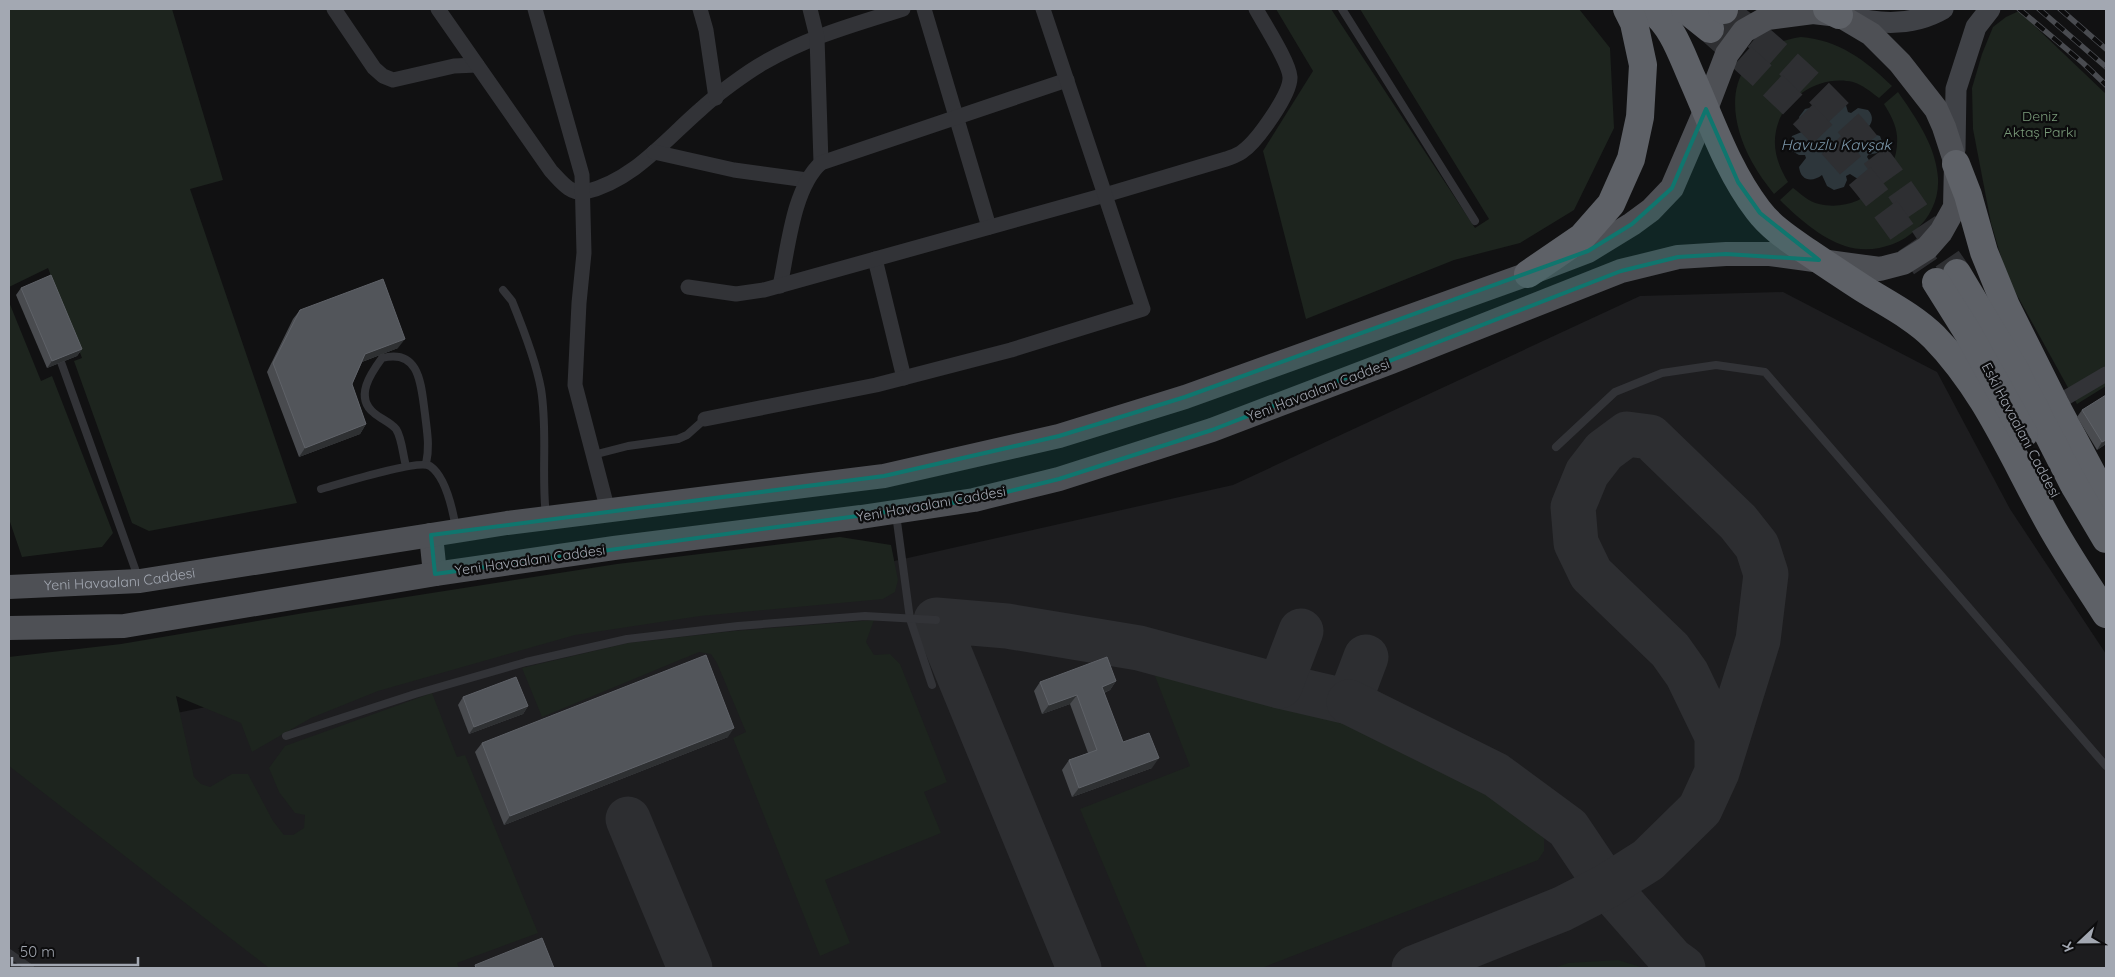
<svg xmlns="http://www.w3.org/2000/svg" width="2115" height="977" font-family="Quicksand,sans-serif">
<rect width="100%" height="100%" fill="#111112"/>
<polygon fill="#1d1d1f" points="1783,292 1937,372 2010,509 2106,654 2106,968 9,968 9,748 756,592 1233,485 1640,296"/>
<g fill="#1d241e">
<polygon points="9,9 172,9 223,180 190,189 297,503 149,531 132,523 74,361 82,358 48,268 9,287"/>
<polygon points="1276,9 1331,9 1475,228 1489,219 1360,9 1579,9 1610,48 1614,128 1574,210 1520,243 1454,260 1306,319 1263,151 1313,71"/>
<polygon points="2019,11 2106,94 2106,386 2077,404 2007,277 1991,223 1973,129 1972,88 1982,54 1993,27 2006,17"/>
<path d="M1801,37c38,3 64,23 91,49l-13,12c-8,-6 -16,-13 -26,-16 -33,-8 -71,16 -77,49 -4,19 3,36 12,51l-14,12c-8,-10 -16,-21 -22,-32 -31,-57 -22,-114 49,-125z"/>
<path d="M1898,92c18,26 38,54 40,86 3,48 -49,82 -93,68 -24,-8 -47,-28 -65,-46l13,-12c8,6 16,14 26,16 42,10 81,-27 78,-68 -1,-12 -7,-22 -13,-32z"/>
<polygon points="9,302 41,381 52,376 113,533 102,547 22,557 9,519"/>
<polygon points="840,537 891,545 898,580 895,592 883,599 700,616 575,635 378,691 311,718 252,752 241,723 176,696 194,777 201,784 210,787 232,774 248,774 273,821 284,835 293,835 304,828 305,815 295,813 279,792 269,768 285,746 432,693 457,757 465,755 538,933 457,963 459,968 269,968 9,766 9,657 121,644 304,613 617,564"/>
<polygon points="874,620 866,642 874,655 890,654 900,664 947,782 924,792 941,833 825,880 850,943 820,956 733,738 746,732 717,663 711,654 699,652 542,717 522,668 628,643 734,631"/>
<polygon points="1148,658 1316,709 1431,758 1523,807 1544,830 1544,851 1538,860 1262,968 1147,968 1080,809 1190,766"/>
<polygon points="1618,960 1644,968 1554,968 1568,963"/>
</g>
<path fill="#2d363b" d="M1838,97l7,5 3,10 3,1 7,-5 10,2c6,6 5,14 -2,19l1,3 13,4 3,8 -6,9 -9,2 -1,2 6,9 -3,10 -9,5 -11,-7 -4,2 1,4 -3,7 -10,3 -7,-4 -5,-11c-9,7 -21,7 -23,-8l7,-9 -1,-3h-6l-7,-4 -2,-8 2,-7 12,-5 -5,-14 6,-8 9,-2 8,6 2,-1v-6l4,-6z"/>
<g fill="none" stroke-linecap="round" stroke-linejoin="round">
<g stroke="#2d2e31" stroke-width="45">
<polyline points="1280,686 1349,702 1366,657"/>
<polyline points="1349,702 1496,775 1568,828 1607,886 1672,960 1683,968"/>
<polyline points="628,819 690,968"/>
<polyline points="1079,968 936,620 1007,626 1139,648 1280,686 1301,631"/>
<polyline points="1414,968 1562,909 1607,886 1648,860 1700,809 1717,772 1758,640 1766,574 1757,546 1738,522 1650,437 1627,434 1604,451 1587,473 1573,507 1576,543 1591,574 1670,650 1687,674 1717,736 1717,772"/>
</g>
<g stroke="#2e2f32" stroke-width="28" stroke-dasharray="28 14" stroke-linecap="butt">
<path d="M1724,10c45,35 88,73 126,115 39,44 73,99 107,148"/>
<path d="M1710,29c56,49 111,99 157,156 25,31 47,64 69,97"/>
</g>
<g stroke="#323337" stroke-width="8">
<polyline points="1342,9 1475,221"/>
<path d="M503,290l9,11c11,27 24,60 29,88 7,43 0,85 5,127"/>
<polyline points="61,362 138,577"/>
<polyline points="1556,447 1615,392 1662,373 1716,365 1765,372 2106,766"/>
<polyline points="593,455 628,446 678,439 687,435 705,419"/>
<path d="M406,466c-3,-10 -4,-28 -10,-37 -6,-7 -15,-10 -22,-16 -20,-16 -3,-40 8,-55 39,-10 39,29 43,56 2,18 5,32 1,50"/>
<path d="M321,489c18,-5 97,-30 109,-23 16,11 23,45 26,63"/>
<polyline points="896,514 910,619 932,685"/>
<polyline points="286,736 415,694 526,662 627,639 738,626 865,616 936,620"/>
<polyline points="9,953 30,968"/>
</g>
<g stroke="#323337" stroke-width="15">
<polyline points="334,9 374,68 383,76 393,80 454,66 477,65"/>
<path d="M438,9l113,162c9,9 19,24 34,21 48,-11 80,-52 116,-83 15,-14 46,-37 64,-47 43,-25 91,-38 138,-53"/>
<polyline points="535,9 582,175 584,253 579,303 575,385 608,511"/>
<polyline points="700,9 706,30 716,98"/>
<polyline points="810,9 817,37 821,163"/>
<polyline points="924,9 989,227"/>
<polyline points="654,152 734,170 807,180"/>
<polyline points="875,259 904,378"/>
<path d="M780,286c8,-37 13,-98 41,-123l246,-83"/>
<path d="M688,287l48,7 28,-4 341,-95 121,-36c5,-2 13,-4 17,-8 14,-10 48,-57 47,-74 -1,-15 -26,-53 -34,-68"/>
<polyline points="2055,404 2106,374"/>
<polyline points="705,419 876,385 1011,350 1143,309 1043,9"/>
</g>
<g stroke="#404247" stroke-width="21">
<path d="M1850,17c32,8 64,9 93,-8"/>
<polyline points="1955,150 1956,89 1976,27 1990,9"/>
</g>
<g stroke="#4e5055" stroke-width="24">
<polyline points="431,535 435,574"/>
<path id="s1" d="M9,587l131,-6 367,-58 377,-47 175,-40 126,-39 343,-123 60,-23 44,-27 19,-14 21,-22 34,-79 21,-55 17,-23 23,-13 46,-6 26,3 32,19 29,29 36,46 8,18 12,37 -1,43 -14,25 -14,16 -24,15 -23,6 -110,-15h-44l-48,3 -57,14 -230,91 -179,68 -153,49 -85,21 -113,17 -247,31 -179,26 -311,52 -115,2"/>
</g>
<g stroke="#5e6167" stroke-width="28">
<path d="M1651,9c23,20 29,42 41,69 20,45 36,93 66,132 12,16 28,27 44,38 21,14 43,29 65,43 23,14 48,27 67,46 50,51 77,116 111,178 18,34 40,66 61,99"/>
<polyline points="1685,9 1710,29"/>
<polyline points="1722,9 1724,10"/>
<polyline points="1827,9 1839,15"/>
<polyline points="1956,164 1968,195 1984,252 2006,306 2055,404 2106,500"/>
<polyline points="1957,273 2015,370 2074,485 2106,539"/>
<polyline points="1528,274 1582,237 1611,204 1631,159 1640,117 1643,65 1634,23 1627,9"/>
<polyline points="1936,282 1968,333 2024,434"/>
</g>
<g stroke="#494b50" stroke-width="5.5">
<g id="rail">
<polyline points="2019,9 2083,63 2106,85"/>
<polyline points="2039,9 2106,67"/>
<polyline points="2060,9 2106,49"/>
</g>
</g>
<use href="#rail" stroke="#0c0c0d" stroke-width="4" stroke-dasharray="11" stroke-linecap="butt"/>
</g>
<g fill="#494b4f">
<polygon points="21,288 82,349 77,356 47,368 16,295"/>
<polygon points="300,310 398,348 362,362 352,384 366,424 360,434 299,457 267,372 293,319"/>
<polygon points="2082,410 2106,444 2097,450 2077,417"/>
<polygon points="1116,681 1110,690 1104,693 1123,742 1152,768 1072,797 1062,770 1069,760 1088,753 1070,704 1042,714 1034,691 1040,682"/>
<polygon points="463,697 528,706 523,714 469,734 458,705"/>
<polygon points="728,737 504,825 475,752 482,743"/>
</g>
<g fill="#2e3032">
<polygon points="405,339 398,348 359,363 365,354"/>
<polygon points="82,349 77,356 47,368 52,361"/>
<polygon points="366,424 360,434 299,457 305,448"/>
<polygon points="2106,440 2106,444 2097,450 2102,442"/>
<polygon points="1116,681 1110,690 1095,696 1102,687"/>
<polygon points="1077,695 1070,704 1042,714 1049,705"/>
<polygon points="528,706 523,714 469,734 474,727"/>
<polygon points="734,728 728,737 504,825 510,816"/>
<polygon points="1159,758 1152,768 1072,797 1079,788"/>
</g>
<g fill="#52555a" stroke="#5f6268">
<polygon points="51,275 82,349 52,361 21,288"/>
<polygon points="383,279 405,339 365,354 352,384 366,424 305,448 273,363 300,310"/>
<polygon points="2106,395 2106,440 2102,442 2082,410"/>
<polygon points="706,655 734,728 510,816 482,743"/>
<polygon points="1107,657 1116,681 1102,687 1123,742 1149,733 1159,758 1079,788 1069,760 1097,750 1077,695 1049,705 1040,682"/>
<polygon points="516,677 528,706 474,727 463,697"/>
<polygon points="542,938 554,968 476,968 475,965"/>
</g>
<path fill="#0f766e" fill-opacity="0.2" stroke="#0f766e" stroke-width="4" stroke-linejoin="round" d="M1706,109l32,73 22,31 59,47 -93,-6 -48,3 -57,14 -409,159 -153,49 -85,21 -539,74 -4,-39 453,-59 175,-40 126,-39 403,-146 44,-27 40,-36z"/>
<g text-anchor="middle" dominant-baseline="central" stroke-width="4.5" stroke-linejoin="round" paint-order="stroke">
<g font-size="14" fill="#7b9c7b" stroke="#0c0c0d">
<text x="2040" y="116">Deniz<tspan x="2040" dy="16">Aktaş Parkı</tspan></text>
</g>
<g font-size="14" fill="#a3a8b2" stroke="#0c0c0d">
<text transform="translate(1318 390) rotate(-21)">Yeni Havaalanı Caddesi</text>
<text transform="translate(2021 430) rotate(62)">Eski Havaalanı Caddesi</text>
<text transform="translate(931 504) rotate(-10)">Yeni Havaalanı Caddesi</text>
<text transform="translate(530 560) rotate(-8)">Yeni Havaalanı Caddesi</text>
<text stroke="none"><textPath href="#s1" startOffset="111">Yeni Havaalanı Caddesi</textPath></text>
</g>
<g font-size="15" font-style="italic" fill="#7c98ab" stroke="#0c0c0d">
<text x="1836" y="144">Havuzlu Kavşak</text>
</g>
</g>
<rect width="2115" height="977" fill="none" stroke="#a3a8b2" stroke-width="20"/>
<g transform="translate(2080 942) rotate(248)" stroke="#0c0c0d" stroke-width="4" paint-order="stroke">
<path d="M0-4L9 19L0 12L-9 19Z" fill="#a3a8b2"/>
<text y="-8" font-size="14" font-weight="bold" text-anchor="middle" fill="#a3a8b2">K</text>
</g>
<path d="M12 957v8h126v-8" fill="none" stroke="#a3a8b2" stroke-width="2.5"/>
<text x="20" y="957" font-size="15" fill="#a3a8b2" stroke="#0c0c0d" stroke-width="4" paint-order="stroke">50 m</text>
</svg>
